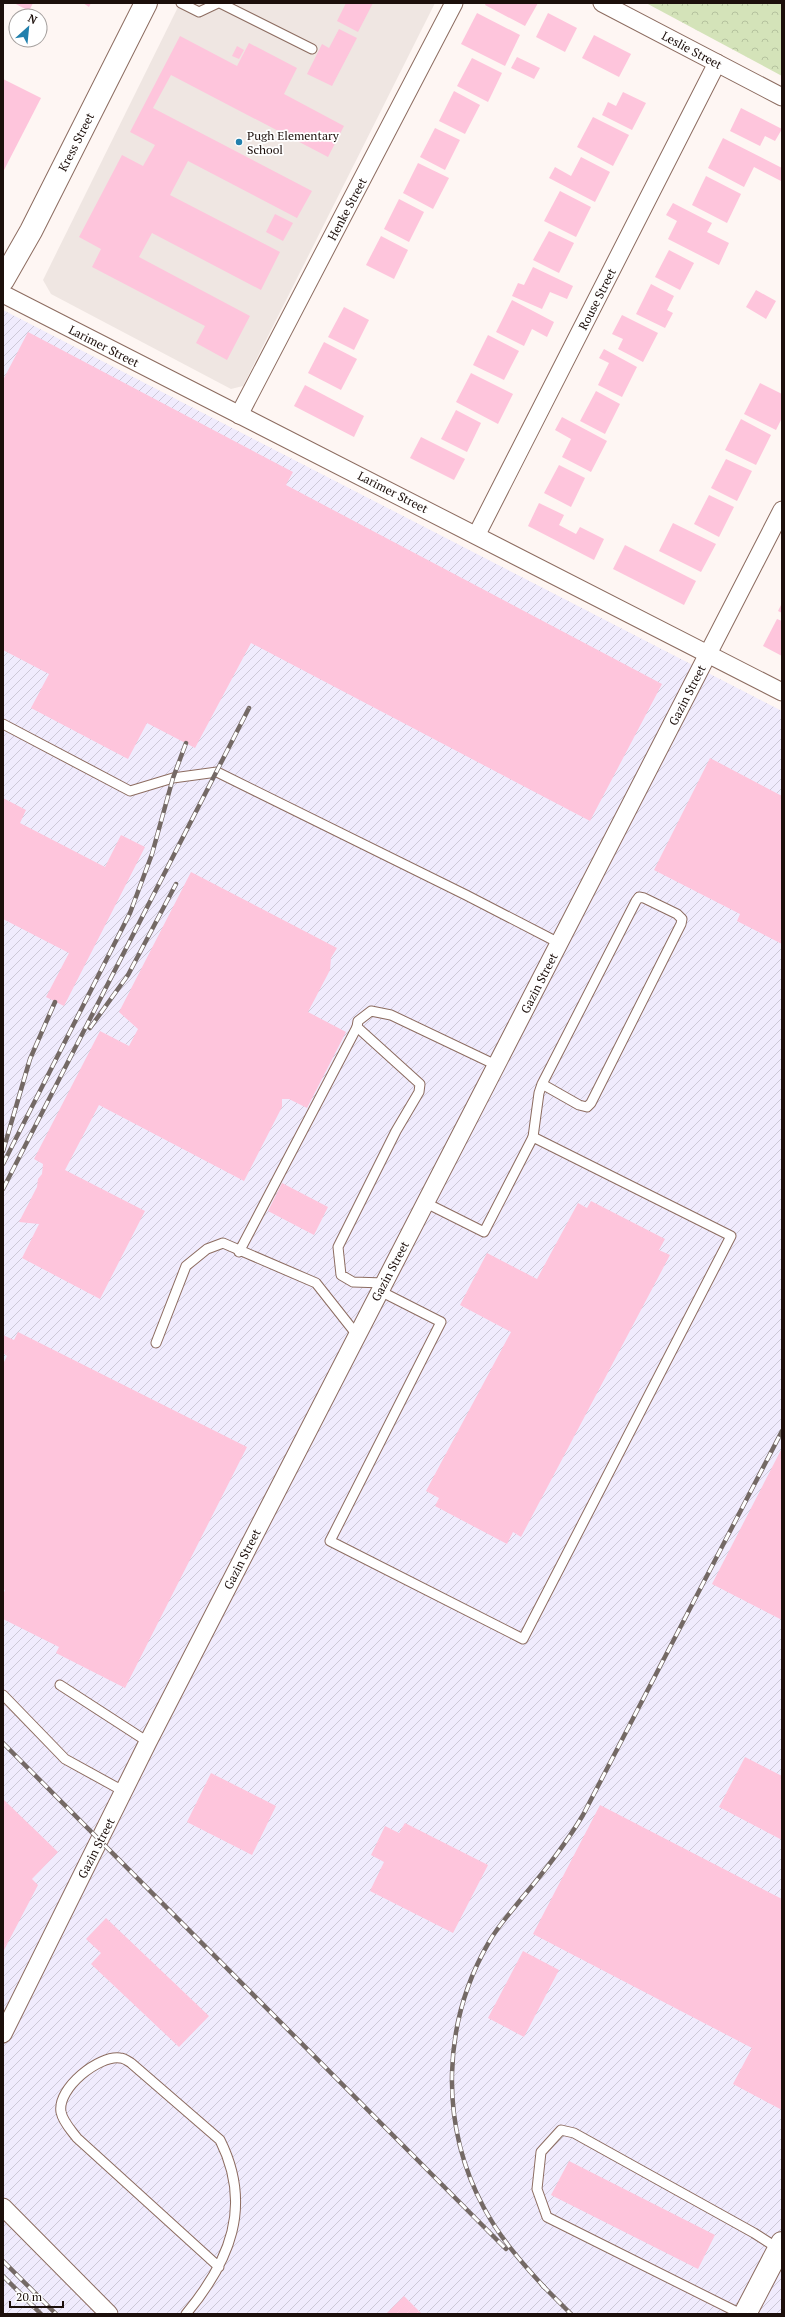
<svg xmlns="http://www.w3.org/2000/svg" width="785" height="2317" font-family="'PT Serif',serif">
<defs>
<pattern id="industrial-furrows" width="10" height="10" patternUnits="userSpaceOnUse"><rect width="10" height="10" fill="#f0ebfd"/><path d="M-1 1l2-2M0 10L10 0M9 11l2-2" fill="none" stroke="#cdc8d8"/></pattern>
<pattern id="park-crowns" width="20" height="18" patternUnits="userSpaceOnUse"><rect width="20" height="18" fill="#d4e3b9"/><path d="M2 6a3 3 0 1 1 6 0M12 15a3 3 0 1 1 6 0" fill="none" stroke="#b5c29e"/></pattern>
</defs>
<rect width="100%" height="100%" fill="#fef6f3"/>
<polygon fill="#efe6e2" points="180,3 435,3 243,386 231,389 51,294 43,280"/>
<polygon fill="url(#industrial-furrows)" points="3,310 782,711 782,2314 3,2314"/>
<polygon fill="url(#park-crowns)" points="646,3 782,3 782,76"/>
<g fill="#fec5dc">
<polygon points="14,3 33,3 29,11"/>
<polygon points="83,3 91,3 89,7"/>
<polygon points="346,3 373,3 358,32 337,21"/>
<polygon points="486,3 538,3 525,26 485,5"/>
<polygon points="477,13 520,35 505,66 461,44"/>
<polygon points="548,13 577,28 565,52 536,37"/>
<polygon points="339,29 357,38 332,86 307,74 322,44 329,48"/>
<polygon points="594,35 631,54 619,77 582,58"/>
<polygon points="180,36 237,66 249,43 297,68 284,94 344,126 328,157 171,75 153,108 312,191 297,218 188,161 170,195 280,252 261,290 152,233 139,257 250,316 227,360 196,343 205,326 92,267 101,249 79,237 122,155 143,166 155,145 130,132"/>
<polygon points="237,46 244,50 239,59 232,56"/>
<polygon points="517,57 540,68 534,79 511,68"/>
<polygon points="472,58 502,73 488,102 457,86"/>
<polygon points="3,79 41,98 3,172"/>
<polygon points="454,91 480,105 465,134 439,121"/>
<polygon points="623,92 646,103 632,130 602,115 608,102 616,106"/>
<polygon points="741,108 782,129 775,141 765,136 760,146 730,131"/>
<polygon points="593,117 629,135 613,166 577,147"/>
<polygon points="435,128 460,140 445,170 420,157"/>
<polygon points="723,138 782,168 781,181 754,167 744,187 708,168"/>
<polygon points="581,157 610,172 595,202 549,178 555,167 571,176"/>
<polygon points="418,163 449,178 433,209 403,193"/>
<polygon points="706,176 741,194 727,223 692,205"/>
<polygon points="560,191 591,207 576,237 544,221"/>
<polygon points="399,199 424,212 409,242 384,229"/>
<polygon points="673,203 712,223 707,232 729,243 719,265 668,239 677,221 666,215"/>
<polygon points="275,214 293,223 283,241 266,232"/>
<polygon points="549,231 574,243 559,273 533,260"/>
<polygon points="381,236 408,250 394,279 366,265"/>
<polygon points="669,250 694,263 680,290 655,277"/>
<polygon points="533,267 573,286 567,299 550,292 542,309 512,296 518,283 524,285"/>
<polygon points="651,284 674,296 667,310 673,313 665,328 636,314"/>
<polygon points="756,290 776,301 766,319 746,307"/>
<polygon points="512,300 554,322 547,337 532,329 524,346 496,332"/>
<polygon points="344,307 369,320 354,350 328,337"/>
<polygon points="622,315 658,333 643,362 618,349 623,339 612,334"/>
<polygon points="28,332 293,472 286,485 662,684 590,821 251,643 195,748 147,723 128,759 31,708 49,674 3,650 3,380"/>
<polygon points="488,335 519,351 504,380 473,365"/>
<polygon points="324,342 357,359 341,390 308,373"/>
<polygon points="604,349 637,367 622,397 598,385 609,363 599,358"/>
<polygon points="471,373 513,394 498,424 456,402"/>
<polygon points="760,383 782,394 782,418 776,430 744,414"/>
<polygon points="305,385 364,416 354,437 294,406"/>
<polygon points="596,391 620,404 605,434 580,421"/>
<polygon points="456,410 481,423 467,452 441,439"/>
<polygon points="562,417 607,441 591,472 562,457 571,439 555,430"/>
<polygon points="741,419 771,435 756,465 725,450"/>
<polygon points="421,437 465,459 454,480 410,458"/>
<polygon points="726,459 752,471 737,501 711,488"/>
<polygon points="559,465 585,478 571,507 544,493"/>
<polygon points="709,495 734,507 719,537 694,524"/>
<polygon points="539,503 564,515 559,525 576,534 580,527 604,539 594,560 528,526"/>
<polygon points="673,523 716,544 701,572 659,551"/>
<polygon points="625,545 696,581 684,605 613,569"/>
<polygon points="782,603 782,613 778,611"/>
<polygon points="777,619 782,621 782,656 763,646"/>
<polygon points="710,758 782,796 782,944 737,921 740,914 654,870"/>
<polygon points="3,798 26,810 20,823 105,867 121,835 145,847 64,1006 46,997 69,953 3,919"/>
<polygon points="191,872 337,948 331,958 330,970 308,1012 346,1032 307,1108 289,1099 282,1099 282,1107 244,1181 99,1105 65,1170 145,1211 100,1299 22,1258 39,1224 19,1222 37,1187 38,1179 42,1174 43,1164 34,1159 100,1031 129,1046 138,1029 119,1012"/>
<polygon points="282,1183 328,1207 314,1235 268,1211"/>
<polygon points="591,1201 665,1239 659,1250 670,1255 521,1537 513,1532 507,1544 435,1506 439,1498 426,1491 511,1332 460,1305 487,1253 537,1279 578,1203 587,1208"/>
<polygon points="18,1332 247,1447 125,1688 56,1653 59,1647 3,1619 3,1595 5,1590 3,1589 3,1364 7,1356 3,1353 3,1335 14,1340"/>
<polygon points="782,1448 782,1620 712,1584"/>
<polygon points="745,1757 782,1776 782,1840 719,1807"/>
<polygon points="211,1773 276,1806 252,1855 187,1822"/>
<polygon points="3,1799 58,1852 32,1879 38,1885 3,1952"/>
<polygon points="600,1805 782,1899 782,2110 733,2084 752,2048 533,1934"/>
<polygon points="405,1823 488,1865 453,1933 370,1891 384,1862 371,1855 385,1826 399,1833"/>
<polygon points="106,1918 209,2016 179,2047 91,1964 101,1953 86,1939"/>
<polygon points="523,1951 559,1970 524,2037 488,2018"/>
<polygon points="569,2161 715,2235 698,2269 551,2195"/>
<polygon points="404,2296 422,2314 386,2314"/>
</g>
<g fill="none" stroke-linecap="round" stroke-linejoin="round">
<g stroke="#8c6c60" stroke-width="11">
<g id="lane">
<polyline points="181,3 199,12 218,3"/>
<polyline points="220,3 312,49"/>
<polyline points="3,724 130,791 173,778 217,772 466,895 559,943"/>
<polyline points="533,1137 539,1093 542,1084 636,901 639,897 644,898 677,914 682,919 681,924 591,1103 587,1107 579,1105 542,1084"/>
<polyline points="239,1252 357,1027"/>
<polyline points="384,1283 353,1282 341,1275 338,1247 396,1131 419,1092 420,1084 357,1027 358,1021 371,1011 391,1015 496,1065"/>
<polyline points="380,1291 441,1322 330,1541 523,1639 731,1236 533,1137 484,1232 426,1203"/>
<polyline points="156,1343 186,1266 207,1249 223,1243 316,1283 357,1335"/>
<polyline points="60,1685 148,1742"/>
<polyline points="3,1695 65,1759 125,1792"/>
<path d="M186,2314c44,-53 67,-108 34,-174l-89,-77c-3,-2 -7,-5 -11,-5 -21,-3 -63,30 -59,54 2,10 10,18 16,26l142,129"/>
<polyline points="741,2314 547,2217 537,2189 541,2152 561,2130 574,2133 754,2233 779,2249"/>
</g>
</g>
<g stroke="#8c6c60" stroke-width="19">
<g id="street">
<polyline points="602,3 782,97"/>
<polyline points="3,294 782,692"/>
<polyline points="239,415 454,3"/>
<polyline points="477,534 717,63"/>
<polyline points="3,2034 148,1742 782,510"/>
<polyline points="3,2207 109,2314"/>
</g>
</g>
<g stroke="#8c6c60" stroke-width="24">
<g id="secondary">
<polyline points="3,280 31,231 146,3"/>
<polyline points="745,2314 782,2243"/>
</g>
</g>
<use href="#lane" stroke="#fff" stroke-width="9"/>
<use href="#street" stroke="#fff" stroke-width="17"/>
<use href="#secondary" stroke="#fff" stroke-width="22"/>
<g stroke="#746965" stroke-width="4.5">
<g id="rail">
<polyline points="90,1028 128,975 176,884"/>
<polyline points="3,1151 30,1059 55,1002"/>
<polyline points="3,1164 130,913 152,854 173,778 186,743"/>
<polyline points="3,1189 249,708"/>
<polyline points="3,1743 506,2249"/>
<polyline points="3,2261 56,2314"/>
<polyline points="3,2276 41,2314"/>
<polyline points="542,2285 571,2314"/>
<path d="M545,2288c-23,-25 -45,-50 -61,-80 -45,-84 -42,-185 5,-266 9,-16 22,-30 33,-44 22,-26 43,-53 61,-83l199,-384"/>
</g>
</g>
<use href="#rail" stroke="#fff" stroke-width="3" stroke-dasharray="9" stroke-linecap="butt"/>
</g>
<circle fill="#2280ad" stroke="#fff" stroke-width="1.5" cx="239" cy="142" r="4"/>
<g text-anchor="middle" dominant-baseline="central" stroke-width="3.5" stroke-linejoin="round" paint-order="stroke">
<g font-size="12" fill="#1c0f0b" stroke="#fff">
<text transform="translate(692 50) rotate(28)">Leslie Street</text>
<text transform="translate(76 142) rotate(-63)">Kress Street</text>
<text transform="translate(347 209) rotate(-62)">Henke Street</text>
<text transform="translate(597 299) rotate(-63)">Rouse Street</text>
<text transform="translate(104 346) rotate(27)">Larimer Street</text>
<text transform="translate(393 492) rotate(27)">Larimer Street</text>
<text transform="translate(687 695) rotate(-63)">Gazin Street</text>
<text transform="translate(539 983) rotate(-63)">Gazin Street</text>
<text transform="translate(390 1271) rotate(-62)">Gazin Street</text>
<text transform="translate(242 1559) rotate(-63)">Gazin Street</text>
<text transform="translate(96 1848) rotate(-63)">Gazin Street</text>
</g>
<g font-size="12" fill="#1c0f0b" stroke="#fff" text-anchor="start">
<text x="247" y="135">Pugh Elementary<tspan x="247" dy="14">School</tspan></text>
</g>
</g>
<rect width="785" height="2317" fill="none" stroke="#1c0f0b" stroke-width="8"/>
<g transform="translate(28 28) rotate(27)"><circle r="19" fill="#ffffff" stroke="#a49f9d"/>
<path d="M0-3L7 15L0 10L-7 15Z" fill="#2280ad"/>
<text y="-6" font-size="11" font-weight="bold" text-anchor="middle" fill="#1c0f0b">N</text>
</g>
<path d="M10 2301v6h53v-6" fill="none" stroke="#1c0f0b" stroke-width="2"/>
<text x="16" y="2301" font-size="12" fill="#1c0f0b" stroke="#ffffff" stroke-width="3" paint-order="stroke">20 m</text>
</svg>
